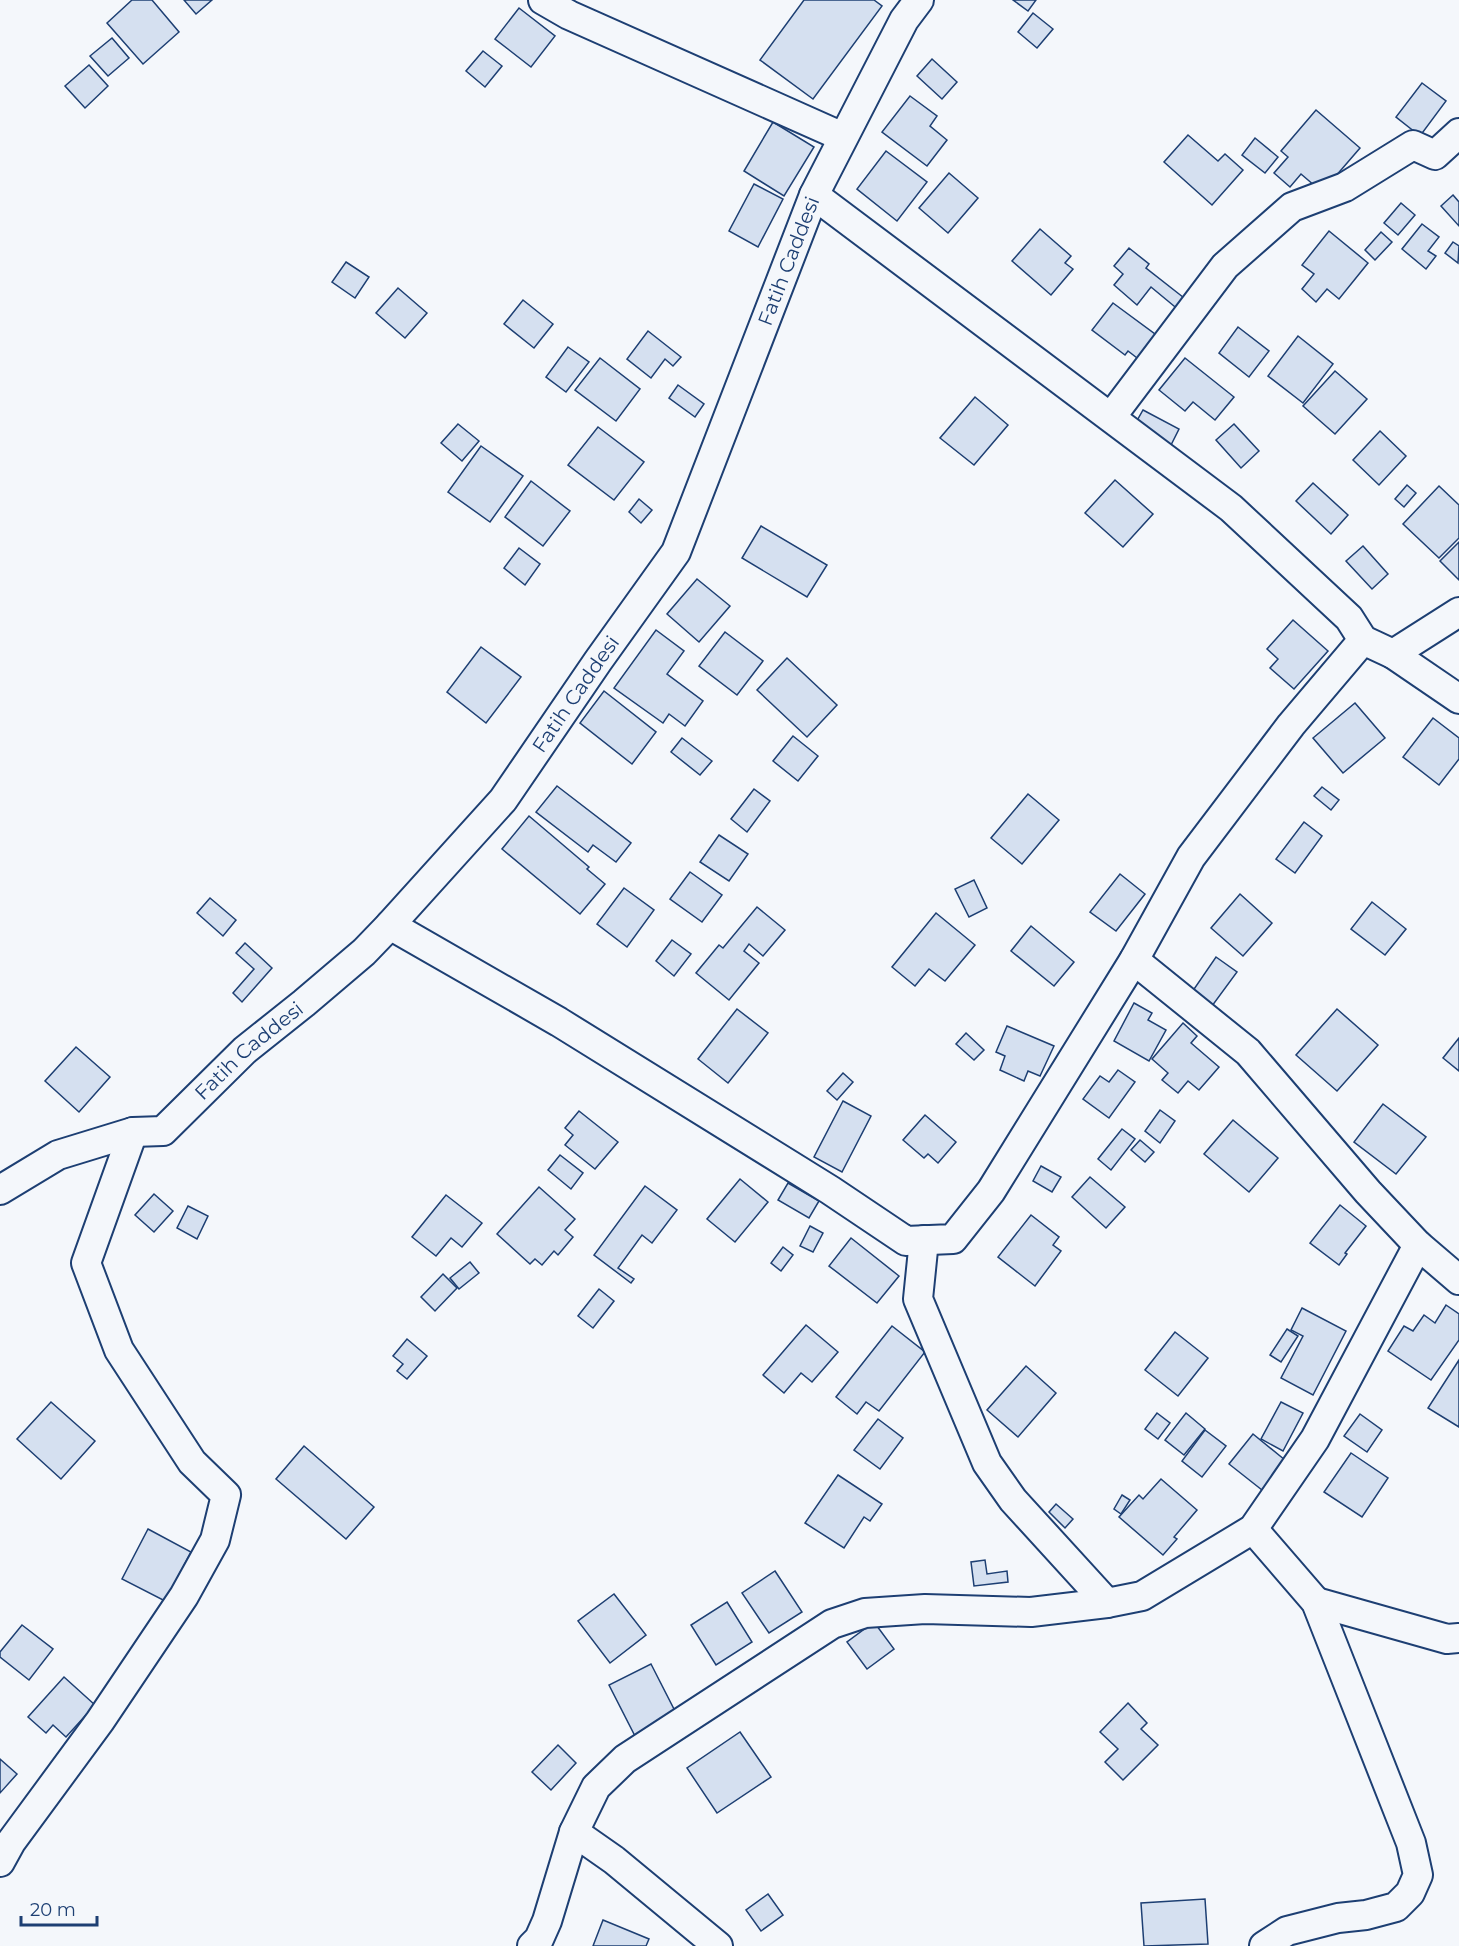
<svg xmlns="http://www.w3.org/2000/svg" width="1459" height="1946" font-family="Montserrat,sans-serif">
<rect width="100%" height="100%" fill="#f4f7fb"/>
<g fill="#d5e0f0" stroke="#1d3f73" stroke-width="1.5">
<polygon points="132,0 152,0 179,32 143,64 107,23"/>
<polygon points="184,0 212,0 196,14"/>
<polygon points="804,0 874,0 882,6 813,99 760,60"/>
<polygon points="1013,0 1036,0 1028,11"/>
<polygon points="519,8 555,36 531,67 495,39"/>
<polygon points="1033,13 1053,29 1037,48 1018,32"/>
<polygon points="112,38 129,58 108,76 90,56"/>
<polygon points="483,51 502,66 485,87 466,71"/>
<polygon points="932,59 957,82 942,99 917,76"/>
<polygon points="89,65 108,86 85,108 65,86"/>
<polygon points="1422,83 1446,101 1420,136 1396,117"/>
<polygon points="910,96 937,116 930,126 947,140 927,166 882,132"/>
<polygon points="1316,110 1360,148 1322,192 1301,174 1290,187 1274,173 1288,157 1281,151"/>
<polygon points="773,122 814,147 784,196 744,171"/>
<polygon points="1188,135 1218,161 1225,154 1243,170 1212,205 1164,162"/>
<polygon points="1255,138 1278,157 1265,173 1242,155"/>
<polygon points="886,151 927,182 897,221 857,189"/>
<polygon points="949,173 978,198 948,233 919,208"/>
<polygon points="754,184 783,199 758,247 729,231"/>
<polygon points="1453,195 1459,202 1459,226 1441,206"/>
<polygon points="1401,203 1415,215 1398,235 1384,223"/>
<polygon points="1422,224 1439,237 1428,251 1436,256 1426,269 1402,249"/>
<polygon points="1040,229 1071,256 1065,263 1073,269 1051,295 1012,261"/>
<polygon points="1329,231 1368,263 1339,299 1327,289 1316,302 1302,289 1314,274 1302,265"/>
<polygon points="1381,232 1392,242 1375,260 1365,250"/>
<polygon points="1453,242 1459,246 1458,263 1445,253"/>
<polygon points="1129,248 1149,264 1146,268 1188,301 1180,311 1151,287 1137,305 1114,285 1123,274 1114,266"/>
<polygon points="346,262 369,277 355,298 332,282"/>
<polygon points="398,288 427,313 405,338 376,313"/>
<polygon points="523,300 553,324 534,348 504,324"/>
<polygon points="1113,303 1159,337 1141,361 1128,351 1125,355 1092,330"/>
<polygon points="1238,327 1269,351 1249,377 1219,353"/>
<polygon points="648,331 681,357 673,366 665,359 651,378 627,359"/>
<polygon points="1298,336 1333,364 1303,403 1268,376"/>
<polygon points="568,347 589,362 566,392 546,377"/>
<polygon points="600,358 640,389 616,421 575,390"/>
<polygon points="1185,358 1234,397 1215,420 1193,402 1185,411 1159,390"/>
<polygon points="1335,371 1367,399 1335,434 1303,406"/>
<polygon points="678,385 704,404 695,417 669,398"/>
<polygon points="975,397 1008,425 974,465 940,438"/>
<polygon points="1143,410 1179,429 1171,445 1134,426"/>
<polygon points="458,424 479,441 462,461 441,443"/>
<polygon points="1234,424 1259,451 1241,468 1216,440"/>
<polygon points="598,427 644,462 614,500 568,465"/>
<polygon points="1380,431 1406,456 1379,485 1353,460"/>
<polygon points="481,446 523,476 490,522 448,492"/>
<polygon points="1115,480 1153,514 1123,547 1085,513"/>
<polygon points="531,481 570,511 543,546 505,517"/>
<polygon points="1313,483 1348,515 1331,534 1296,501"/>
<polygon points="1407,485 1416,493 1404,507 1395,499"/>
<polygon points="1439,486 1459,505 1459,538 1439,558 1403,524"/>
<polygon points="639,499 652,510 641,523 629,512"/>
<polygon points="761,526 827,565 807,597 742,558"/>
<polygon points="1459,542 1459,580 1440,561"/>
<polygon points="1363,546 1388,574 1372,589 1346,561"/>
<polygon points="519,548 540,564 525,585 504,568"/>
<polygon points="697,579 730,606 699,642 667,614"/>
<polygon points="1293,620 1328,651 1294,689 1270,668 1278,659 1267,649"/>
<polygon points="656,630 684,651 667,674 703,701 685,726 669,714 663,723 614,688"/>
<polygon points="725,632 763,661 737,695 699,666"/>
<polygon points="481,647 521,677 486,723 447,692"/>
<polygon points="787,658 837,705 807,737 757,690"/>
<polygon points="604,691 656,732 632,764 580,723"/>
<polygon points="1355,703 1385,738 1343,773 1313,738"/>
<polygon points="1433,718 1459,738 1459,759 1439,785 1403,757"/>
<polygon points="793,736 818,756 798,781 773,761"/>
<polygon points="682,738 712,761 700,775 671,752"/>
<polygon points="557,786 631,843 616,862 593,845 588,852 536,812"/>
<polygon points="1322,787 1339,800 1331,810 1314,796"/>
<polygon points="754,789 770,801 747,832 731,819"/>
<polygon points="1028,794 1059,820 1022,864 991,838"/>
<polygon points="529,816 589,867 587,869 605,884 580,914 502,849"/>
<polygon points="1304,822 1322,836 1295,873 1276,859"/>
<polygon points="719,835 748,854 729,881 700,862"/>
<polygon points="690,872 722,895 702,922 670,899"/>
<polygon points="1120,874 1145,894 1116,931 1090,912"/>
<polygon points="974,880 987,908 969,917 955,889"/>
<polygon points="624,888 654,910 627,947 597,924"/>
<polygon points="1240,894 1272,923 1243,956 1211,928"/>
<polygon points="210,898 236,920 223,936 197,913"/>
<polygon points="1372,902 1406,929 1385,955 1351,929"/>
<polygon points="757,907 785,930 763,956 749,944 744,951 759,963 729,1000 696,973 719,945 723,948"/>
<polygon points="936,913 975,945 945,981 929,969 915,986 892,967"/>
<polygon points="1031,926 1074,962 1054,986 1011,951"/>
<polygon points="672,940 691,954 674,976 656,961"/>
<polygon points="245,943 272,968 242,1002 233,993 254,969 236,953"/>
<polygon points="1216,957 1237,972 1212,1006 1192,992"/>
<polygon points="1134,1003 1152,1013 1148,1020 1166,1030 1149,1061 1114,1041"/>
<polygon points="737,1009 768,1033 728,1083 698,1059"/>
<polygon points="1337,1009 1378,1045 1337,1091 1296,1055"/>
<polygon points="1183,1023 1197,1036 1191,1043 1219,1067 1199,1090 1188,1081 1178,1093 1162,1080 1168,1073 1152,1059"/>
<polygon points="1007,1026 1054,1046 1040,1076 1028,1071 1024,1081 1000,1070 1005,1056 996,1052"/>
<polygon points="966,1033 984,1050 974,1060 956,1044"/>
<polygon points="1459,1038 1459,1071 1443,1058"/>
<polygon points="76,1047 110,1077 79,1112 45,1081"/>
<polygon points="1118,1070 1135,1082 1109,1118 1083,1099 1100,1076 1109,1082"/>
<polygon points="843,1073 853,1082 837,1100 827,1091"/>
<polygon points="843,1101 871,1116 842,1172 814,1157"/>
<polygon points="1383,1104 1426,1137 1396,1174 1354,1142"/>
<polygon points="1160,1110 1175,1121 1160,1143 1145,1131"/>
<polygon points="579,1111 618,1142 595,1169 565,1145 573,1135 565,1128"/>
<polygon points="925,1115 956,1142 938,1163 928,1154 924,1158 903,1140"/>
<polygon points="1233,1120 1278,1158 1249,1192 1204,1154"/>
<polygon points="1122,1129 1135,1139 1111,1170 1098,1159"/>
<polygon points="1140,1140 1154,1152 1145,1162 1131,1150"/>
<polygon points="560,1155 583,1173 571,1189 548,1170"/>
<polygon points="1041,1166 1061,1177 1052,1192 1033,1181"/>
<polygon points="1090,1177 1125,1207 1106,1228 1072,1197"/>
<polygon points="740,1179 768,1202 735,1242 707,1219"/>
<polygon points="788,1183 819,1201 809,1218 778,1200"/>
<polygon points="645,1186 677,1210 652,1243 642,1235 618,1268 634,1279 631,1283 594,1255"/>
<polygon points="539,1187 575,1219 565,1230 573,1237 558,1255 554,1251 542,1265 535,1259 530,1264 497,1234"/>
<polygon points="154,1194 173,1211 154,1232 135,1215"/>
<polygon points="446,1195 482,1223 462,1247 451,1238 436,1256 412,1237"/>
<polygon points="1340,1205 1366,1226 1345,1253 1347,1254 1339,1265 1310,1243"/>
<polygon points="188,1206 208,1216 197,1239 177,1228"/>
<polygon points="1031,1215 1059,1237 1053,1245 1061,1251 1035,1286 998,1257"/>
<polygon points="810,1226 823,1233 813,1252 800,1246"/>
<polygon points="851,1238 899,1276 877,1303 829,1266"/>
<polygon points="783,1247 793,1255 781,1271 771,1263"/>
<polygon points="470,1262 479,1273 459,1289 450,1278"/>
<polygon points="443,1274 457,1288 435,1311 421,1297"/>
<polygon points="599,1289 614,1301 593,1328 578,1316"/>
<polygon points="1446,1305 1459,1314 1459,1340 1431,1380 1388,1351 1404,1326 1413,1331 1424,1315 1435,1323"/>
<polygon points="1302,1308 1346,1331 1313,1395 1281,1378 1303,1336 1291,1330"/>
<polygon points="806,1325 838,1352 812,1382 801,1373 784,1393 763,1375"/>
<polygon points="892,1326 925,1352 879,1411 866,1402 857,1414 836,1397"/>
<polygon points="1287,1329 1298,1336 1281,1362 1270,1355"/>
<polygon points="1175,1332 1208,1358 1178,1396 1145,1370"/>
<polygon points="407,1339 427,1356 407,1379 397,1371 403,1364 393,1356"/>
<polygon points="1459,1360 1459,1427 1428,1408"/>
<polygon points="1026,1366 1056,1393 1018,1437 987,1410"/>
<polygon points="51,1402 95,1441 61,1479 17,1439"/>
<polygon points="1281,1402 1303,1413 1283,1451 1261,1439"/>
<polygon points="1157,1413 1170,1423 1158,1439 1145,1429"/>
<polygon points="1186,1413 1205,1429 1184,1455 1165,1440"/>
<polygon points="1360,1414 1382,1430 1367,1452 1344,1436"/>
<polygon points="878,1419 903,1438 880,1469 854,1450"/>
<polygon points="1205,1430 1226,1446 1202,1477 1182,1461"/>
<polygon points="1253,1434 1285,1460 1262,1490 1229,1464"/>
<polygon points="304,1446 374,1507 346,1539 276,1479"/>
<polygon points="1351,1453 1388,1478 1362,1517 1324,1492"/>
<polygon points="838,1475 882,1504 870,1521 864,1517 844,1548 805,1523"/>
<polygon points="1161,1479 1197,1510 1174,1537 1177,1539 1163,1555 1119,1517 1139,1495 1143,1499"/>
<polygon points="1122,1495 1130,1500 1121,1514 1114,1509"/>
<polygon points="1056,1504 1073,1519 1065,1528 1049,1512"/>
<polygon points="148,1529 191,1552 165,1601 122,1579"/>
<polygon points="985,1560 987,1574 1007,1571 1008,1582 974,1586 971,1562"/>
<polygon points="775,1571 802,1612 769,1633 742,1593"/>
<polygon points="614,1594 646,1635 610,1663 578,1621"/>
<polygon points="727,1602 752,1642 716,1665 691,1625"/>
<polygon points="874,1622 894,1649 867,1669 847,1642"/>
<polygon points="22,1625 53,1649 29,1680 0,1657 0,1652"/>
<polygon points="651,1664 678,1717 636,1738 609,1685"/>
<polygon points="64,1677 95,1705 66,1737 53,1725 46,1733 28,1717"/>
<polygon points="1128,1703 1147,1723 1141,1729 1158,1745 1123,1780 1105,1762 1118,1749 1100,1732"/>
<polygon points="740,1732 771,1777 717,1813 687,1768"/>
<polygon points="558,1745 576,1763 551,1790 532,1772"/>
<polygon points="0,1759 17,1774 0,1793"/>
<polygon points="768,1894 783,1915 761,1931 746,1910"/>
<polygon points="1205,1899 1208,1944 1144,1946 1141,1903"/>
<polygon points="603,1920 649,1939 646,1946 593,1946"/>
</g>
<g fill="none" stroke-linecap="round" stroke-linejoin="round">
<g stroke="#1d3f73" stroke-width="32">
<g id="minor">
<polyline points="543,0 569,15 843,137"/>
<polyline points="814,195 1231,508 1349,618 1363,640 1393,654 1459,612"/>
<polyline points="1111,417 1225,266 1292,207 1345,187 1413,145 1435,155 1459,133"/>
<polyline points="1393,654 1459,699"/>
<polyline points="390,925 559,1022 830,1190 906,1241 953,1239 991,1191 1134,960 1191,857 1291,725 1363,640"/>
<polyline points="1134,960 1248,1052 1368,1192 1418,1245 1459,1280"/>
<path id="s1" d="M0,1190l58,-35 75,-23 30,-1 82,-81 59,-47 60,-51 26,-27 113,-125 95,-139 78,-109 138,-357 90,-175 15,-20"/>
<polyline points="924,1240 918,1299 987,1463 1013,1500 1107,1603"/>
<polyline points="1253,1529 1316,1602 1411,1843 1418,1875 1410,1893 1396,1907 1366,1915 1338,1918 1287,1931 1264,1946"/>
<polyline points="1316,1602 1447,1639 1459,1638"/>
<polyline points="574,1832 614,1860 718,1946"/>
<polyline points="0,1862 11,1842 100,1721 184,1596 215,1540 226,1495 192,1462 119,1350 86,1263 133,1132"/>
<polyline points="532,1946 539,1939 547,1921 574,1832 596,1787 625,1759 832,1624 865,1613 925,1609 1031,1612 1107,1603 1142,1596 1253,1529 1315,1439 1418,1245"/>
</g>
</g>
<use href="#minor" stroke="#f4f7fb" stroke-width="28"/>
</g>
<g text-anchor="middle" dominant-baseline="central" stroke-width="4.5" stroke-linejoin="round" paint-order="stroke">
<g font-size="20" fill="#1d3f73" stroke="#f4f7fb">
<text stroke="none"><textPath href="#s1" startOffset="1266">Fatih Caddesi</textPath></text>
<text stroke="none"><textPath href="#s1" startOffset="780">Fatih Caddesi</textPath></text>
<text stroke="none"><textPath href="#s1" startOffset="294">Fatih Caddesi</textPath></text>
</g>
</g>
<path d="M21 1916v9h76v-9" fill="none" stroke="#1d3f73" stroke-width="3"/>
<text x="30" y="1916" font-size="18" fill="#1d3f73" stroke="#f4f7fb" stroke-width="4.5" paint-order="stroke">20 m</text>
</svg>
